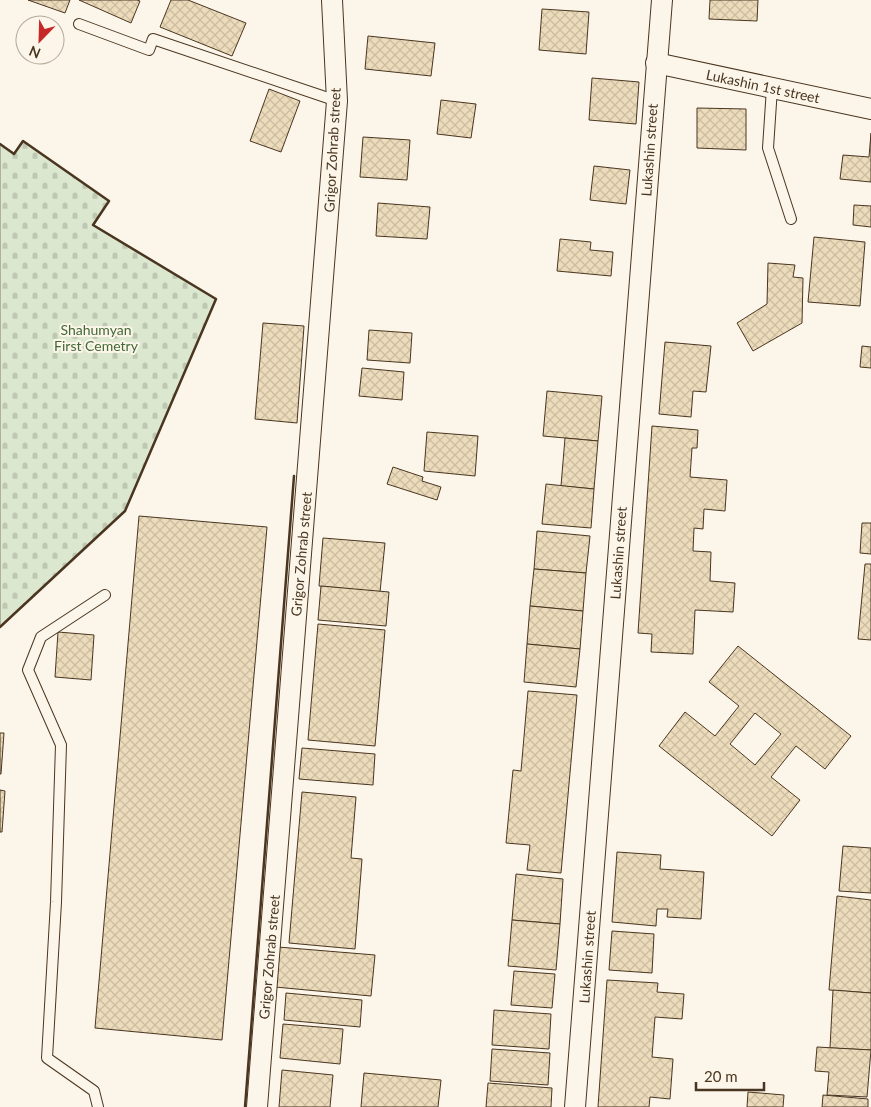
<svg xmlns="http://www.w3.org/2000/svg" width="871" height="1107" font-family="Lato,sans-serif">
<defs>
<pattern id="cemetery-stones" width="16" height="16" patternUnits="userSpaceOnUse" patternTransform="scale(1.25)"><rect width="16" height="16" fill="#dce7d0"/><path d="M2 7V4a2 2 0 0 1 4 0v3zM10 15v-3a2 2 0 0 1 4 0v3z" fill="#bec7b2"/></pattern>
<pattern id="building-cross-hatch" width="8" height="8" patternUnits="userSpaceOnUse" patternTransform="scale(1.25)"><rect width="8" height="8" fill="#ecdcbc"/><path d="M0 0l8 8M0 8l8-8" fill="none" stroke="#ccbda1"/></pattern>
</defs>
<rect width="100%" height="100%" fill="#fbf6e9"/>
<polygon fill="url(#cemetery-stones)" stroke="#887966" points="23,141 109,201 94,225 216,299 125,511 0,627 0,144 14,153"/>
<g fill="url(#building-cross-hatch)" stroke="#4a3520" fill-rule="evenodd">
<polygon points="28,0 70,0 65,13"/>
<polygon points="79,0 137,0 140,1 131,23"/>
<polygon points="171,0 188,0 246,23 232,56 160,27"/>
<polygon points="710,0 758,0 757,21 709,19"/>
<polygon points="542,9 589,12 586,54 539,50"/>
<polygon points="368,36 435,43 431,76 365,69"/>
<polygon points="592,78 639,82 636,124 589,120"/>
<polygon points="269,89 300,101 281,152 250,141"/>
<polygon points="441,100 476,104 471,138 437,134"/>
<polygon points="697,108 746,109 746,150 697,148"/>
<polygon points="871,133 871,182 840,179 843,155 869,157"/>
<polygon points="363,137 410,140 407,180 360,177"/>
<polygon points="594,166 630,170 626,204 590,200"/>
<polygon points="378,203 430,207 427,239 376,236"/>
<polygon points="854,205 871,206 871,227 853,225"/>
<polygon points="814,237 865,242 860,306 808,302"/>
<polygon points="560,239 591,242 590,250 613,252 611,276 557,271"/>
<polygon points="768,263 795,265 793,277 803,278 802,323 753,351 737,323 767,304"/>
<polygon points="263,323 304,326 297,423 255,419"/>
<polygon points="369,330 412,333 410,363 367,360"/>
<polygon points="665,342 711,346 706,392 693,391 691,417 659,414"/>
<polygon points="862,346 871,347 871,368 860,367"/>
<polygon points="362,368 404,372 402,400 359,396"/>
<polygon points="547,391 602,396 598,441 543,436"/>
<polygon points="652,426 698,430 697,448 692,448 690,477 727,480 725,511 704,509 703,529 694,528 693,551 711,552 710,581 735,583 733,612 695,610 693,654 651,652 652,634 638,633"/>
<polygon points="427,432 478,436 475,476 424,471"/>
<polygon points="565,438 598,441 594,489 561,486"/>
<polygon points="393,467 423,477 422,481 441,487 437,500 387,484"/>
<polygon points="546,484 594,489 591,528 542,524"/>
<polygon points="139,516 267,527 222,1040 95,1028"/>
<polygon points="862,523 871,523 871,554 860,553"/>
<polygon points="537,531 590,536 586,573 534,569"/>
<polygon points="323,538 385,543 380,592 319,586"/>
<polygon points="865,564 871,564 871,640 858,639"/>
<polygon points="534,569 586,573 583,611 530,606"/>
<polygon points="321,586 389,592 386,626 318,620"/>
<polygon points="530,606 583,611 580,649 527,644"/>
<polygon points="318,624 385,630 375,746 308,740"/>
<polygon points="58,632 94,635 91,680 55,677"/>
<polygon points="527,644 580,649 576,687 524,682"/>
<path d="M738,646l113,90 -26,33 -29,-23 -25,31 29,23 -28,36 -113,-90 26,-34 30,24 24,-30 -30,-24zM755,713l26,21 -26,31 -25,-21z"/>
<polygon points="528,691 577,695 561,873 527,870 530,845 506,843 513,770 521,771"/>
<polygon points="0,733 4,733 1,774 0,774"/>
<polygon points="302,748 375,754 373,785 299,779"/>
<polygon points="0,790 5,791 2,832 0,832"/>
<polygon points="302,792 356,797 351,858 362,859 355,949 289,943"/>
<polygon points="843,846 871,848 871,893 839,891"/>
<polygon points="617,852 661,855 660,869 704,872 701,919 667,917 668,909 657,909 656,926 612,922"/>
<polygon points="516,874 563,879 560,924 512,920"/>
<polygon points="837,896 871,900 871,993 829,990"/>
<polygon points="512,920 560,924 556,970 508,966"/>
<polygon points="612,931 654,934 652,973 609,970"/>
<polygon points="278,947 375,955 371,996 275,987"/>
<polygon points="514,971 555,974 552,1008 511,1005"/>
<polygon points="607,980 658,983 657,992 684,994 682,1019 655,1017 652,1057 673,1059 670,1099 650,1097 649,1107 598,1107"/>
<polygon points="833,990 871,993 871,1050 830,1048"/>
<polygon points="286,993 362,1000 360,1027 284,1020"/>
<polygon points="494,1010 551,1014 549,1049 492,1045"/>
<polygon points="283,1024 343,1029 340,1064 280,1058"/>
<polygon points="817,1047 871,1050 867,1097 827,1095 829,1072 815,1071"/>
<polygon points="492,1049 550,1053 548,1085 490,1081"/>
<polygon points="282,1070 333,1075 330,1107 279,1107"/>
<polygon points="364,1073 441,1080 438,1107 361,1107"/>
<polygon points="488,1083 552,1088 551,1107 486,1107"/>
<polygon points="748,1092 784,1095 783,1107 747,1107"/>
<polygon points="823,1095 868,1099 868,1107 822,1107"/>
</g>
<g fill="none" stroke-linecap="round" stroke-linejoin="round">
<g stroke="#4a3520" stroke-width="12">
<g id="lane">
<polyline points="79,24 149,50 153,39 337,101"/>
<polyline points="772,88 768,148 791,219"/>
<polyline points="98,1107 94,1091 47,1058 56,902 61,745 28,670 41,637 105,595"/>
</g>
</g>
<g stroke="#4a3520" stroke-width="22">
<g id="street">
<polyline points="656,63 871,109"/>
<polyline points="257,1107 337,101 332,0"/>
<polyline points="575,1107 662,0"/>
</g>
</g>
<use href="#lane" stroke="#fbf6e9" stroke-width="10"/>
<use href="#street" stroke="#fbf6e9" stroke-width="20"/>
<g stroke="#4a3520" stroke-width="2.5">
<polyline points="0,144 14,154 23,141 109,201 93,225 216,299 125,511 0,627"/>
<polyline points="245,1107 294,476"/>
</g>
</g>
<g text-anchor="middle" dominant-baseline="central" stroke-width="4" stroke-linejoin="round" paint-order="stroke">
<g font-size="14" fill="#4a3520" stroke="#fbf6e9">
<text transform="translate(763 86) rotate(12)">Lukashin 1st street</text>
<text transform="translate(332 150) rotate(-87)">Grigor Zohrab street</text>
<text transform="translate(649 150) rotate(-86)">Lukashin street</text>
<text transform="translate(618 553) rotate(-86)">Lukashin street</text>
<text transform="translate(301 554) rotate(-85)">Grigor Zohrab street</text>
<text transform="translate(269 957) rotate(-85)">Grigor Zohrab street</text>
<text transform="translate(587 957) rotate(-86)">Lukashin street</text>
</g>
<g font-size="14" fill="#436837" stroke="#fbf6e9">
<text x="96" y="329">Shahumyan<tspan x="96" dy="16">First Cemetry</tspan></text>
</g>
</g>
<g transform="translate(40 40) rotate(203)"><circle r="24" fill="#fbf6e9" stroke="#b4a999"/>
<path d="M0-4L9 19L0 12L-9 19Z" fill="#c62828"/>
<text y="-8" font-size="14" font-weight="bold" text-anchor="middle" fill="#4a3520">N</text>
</g>
<path d="M696 1082v8h68v-8" fill="none" stroke="#4a3520" stroke-width="2.5"/>
<text x="704" y="1082" font-size="15" fill="#4a3520" stroke="#fbf6e9" stroke-width="4" paint-order="stroke">20 m</text>
</svg>
